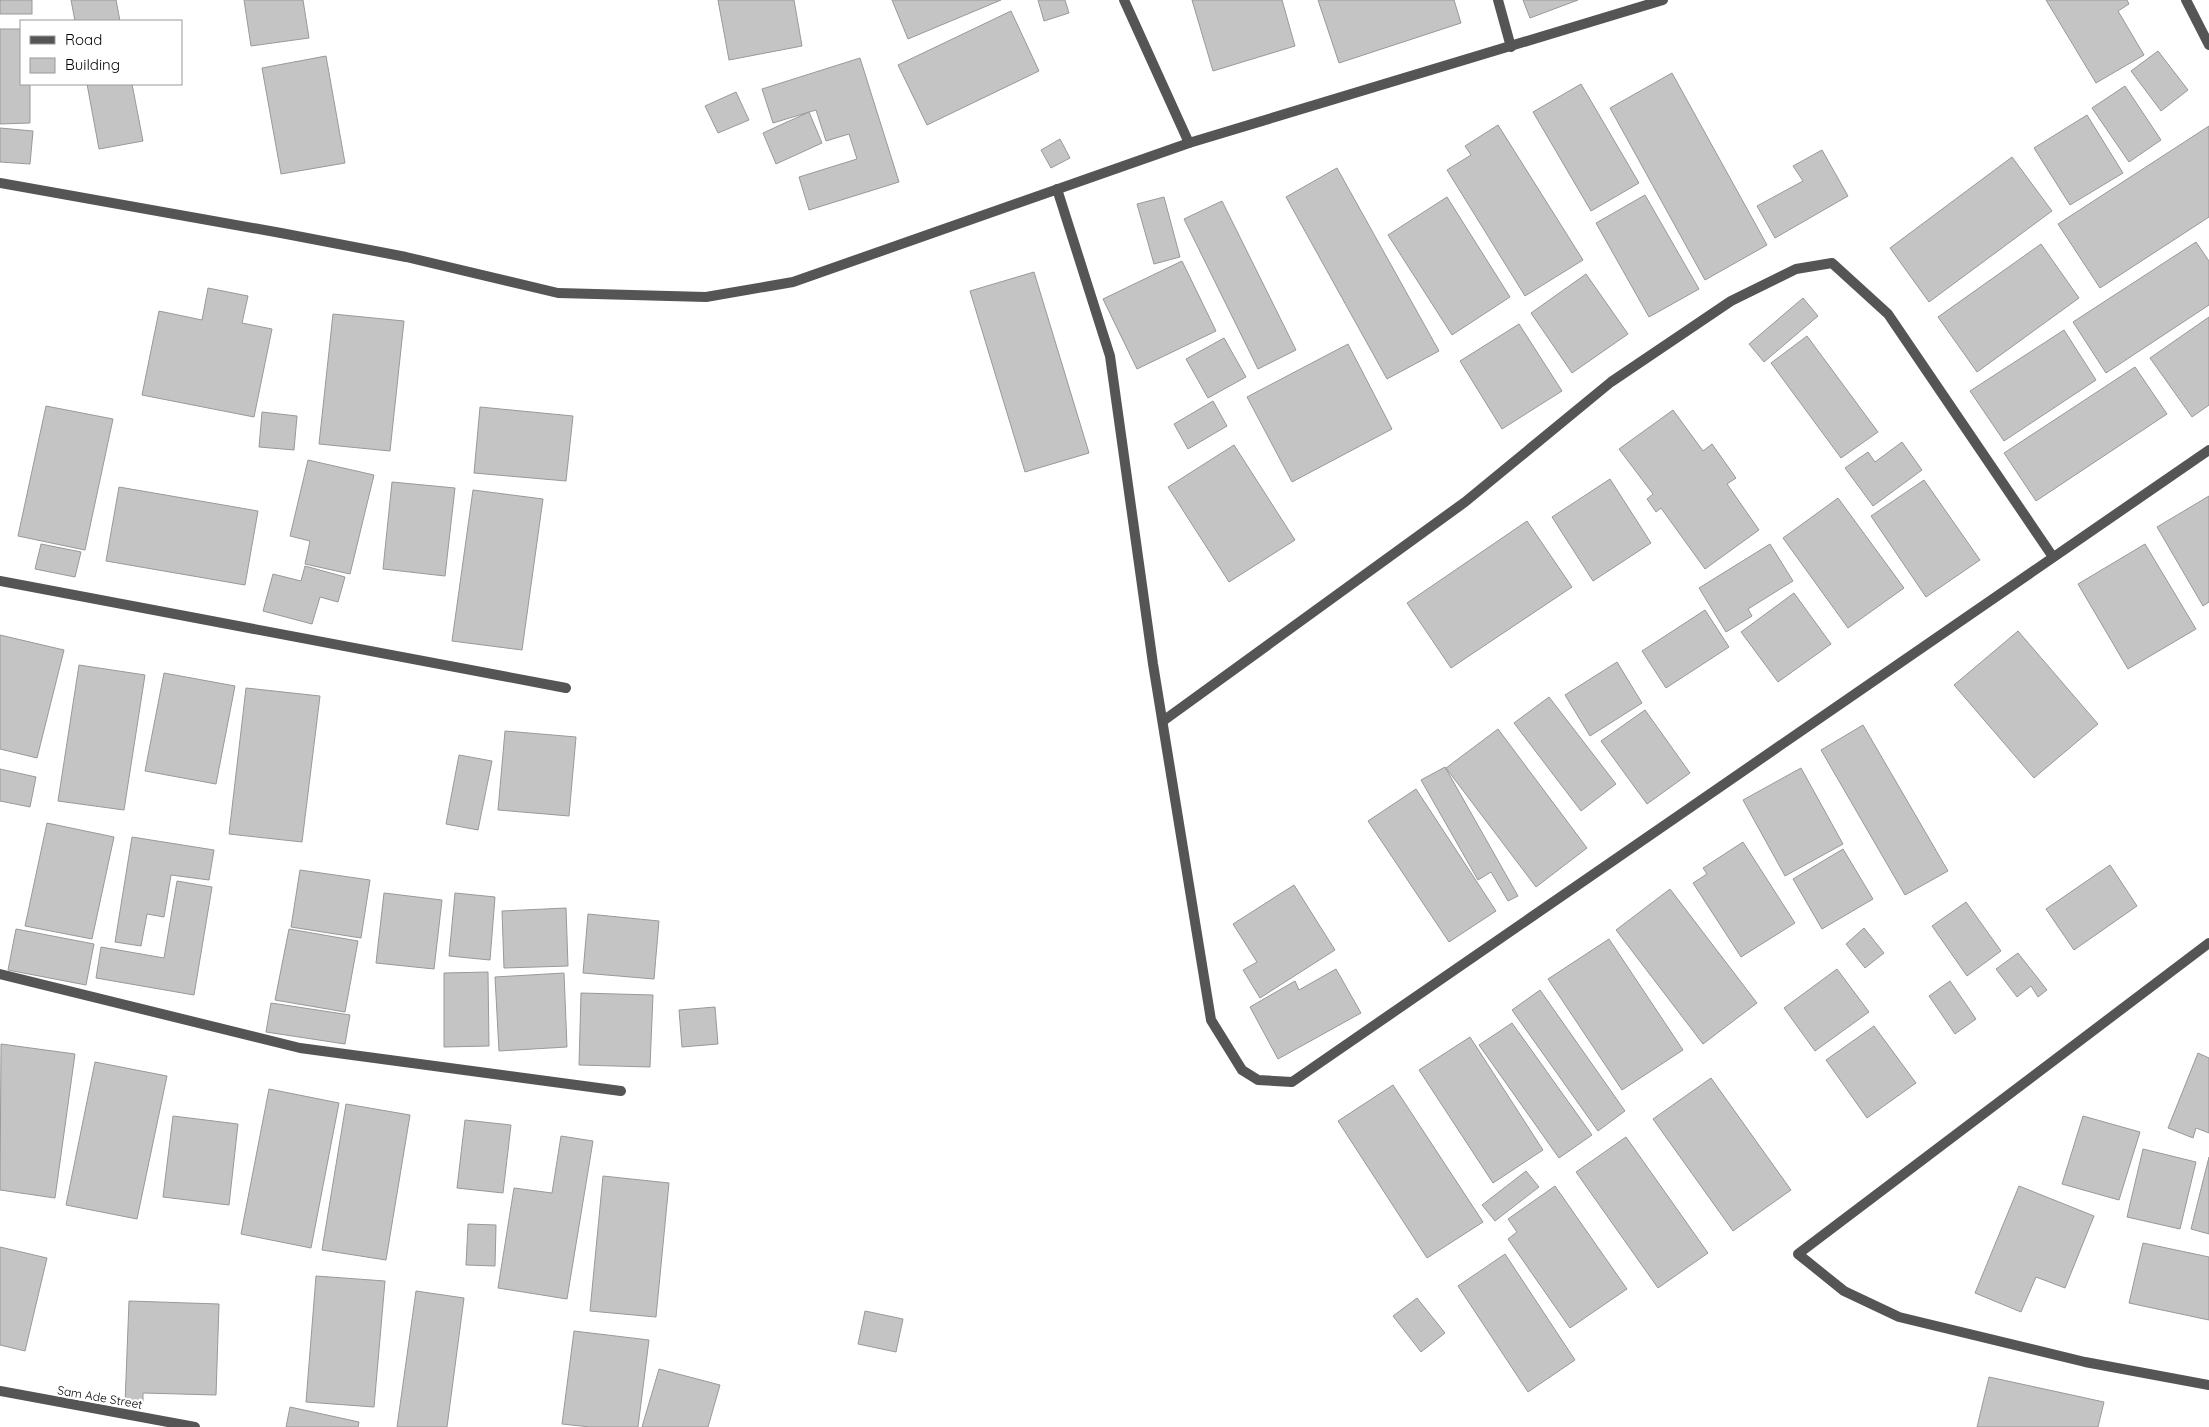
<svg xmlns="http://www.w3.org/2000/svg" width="2209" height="1427" font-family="Quicksand,sans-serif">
<rect width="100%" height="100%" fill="#fff"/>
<g fill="#c4c4c4" stroke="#999">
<rect x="0" y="0" width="32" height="14"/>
<polygon points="71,0 116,0 120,21 75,21"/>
<polygon points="244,0 303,0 309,38 251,46"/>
<polygon points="718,0 794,0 802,46 729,60"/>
<polygon points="892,0 1001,0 908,39"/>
<polygon points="1038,0 1065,0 1069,13 1044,21"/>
<polygon points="1192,0 1282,0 1295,46 1213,71"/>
<polygon points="1318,0 1454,0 1461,23 1339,63"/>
<polygon points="1523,0 1578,0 1530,18"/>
<polygon points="2046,0 2127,0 2129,4 2118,11 2144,55 2096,83"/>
<polygon points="1011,11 1039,71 927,125 898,65"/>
<polygon points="0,29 21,29 21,84 30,84 30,123 0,124"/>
<polygon points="2158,51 2188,90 2161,111 2131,71"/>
<polygon points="326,56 345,163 281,174 262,68"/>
<polygon points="860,58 899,182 809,210 799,177 857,159 849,134 826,141 816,110 773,123 762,89"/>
<polygon points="1672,73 1767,245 1705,280 1610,108"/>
<polygon points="87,84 132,84 143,141 99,149"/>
<polygon points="1581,84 1639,183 1591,211 1533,112"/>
<polygon points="2125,86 2161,140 2129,162 2092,108"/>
<polygon points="736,92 749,120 718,133 705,106"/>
<polygon points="809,112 822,143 776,164 763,133"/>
<polygon points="2087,115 2123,173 2070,205 2034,148"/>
<polygon points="1498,125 1583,260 1525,296 1447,170 1471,155 1465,146"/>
<polygon points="2209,126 2209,217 2100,288 2058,224"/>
<polygon points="0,128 33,131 30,164 0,162"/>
<polygon points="1060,139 1070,158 1051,168 1041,150"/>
<polygon points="1822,150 1848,196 1775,238 1757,206 1803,181 1793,166"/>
<polygon points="2012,157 2052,211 1929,302 1890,248"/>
<polygon points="1337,168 1439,351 1387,379 1286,197"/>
<polygon points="1645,195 1699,289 1649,317 1596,223"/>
<polygon points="1164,197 1180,257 1154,264 1137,204"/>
<polygon points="1447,197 1510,297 1452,335 1388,235"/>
<polygon points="1222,201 1296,350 1258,369 1184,219"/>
<polygon points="2196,242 2209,261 2209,305 2106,373 2073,322"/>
<polygon points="2041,244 2079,298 1977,372 1938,317"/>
<polygon points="1182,261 1216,331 1137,369 1103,299"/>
<polygon points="1034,272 1089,453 1025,472 970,291"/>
<polygon points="1586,274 1628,334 1572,373 1531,313"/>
<polygon points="208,288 248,296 242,323 272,329 254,417 142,395 159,311 202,320"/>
<polygon points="1803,298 1818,316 1764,362 1749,344"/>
<polygon points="333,314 404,321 390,451 319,444"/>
<polygon points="2209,317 2209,405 2192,417 2150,358"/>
<polygon points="1519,324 1562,391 1502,429 1460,361"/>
<polygon points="2064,330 2096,380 2004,441 1970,391"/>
<polygon points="1807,336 1878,432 1841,458 1771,363"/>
<polygon points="1224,338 1246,377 1208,398 1186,359"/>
<polygon points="1348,344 1392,429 1292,482 1247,397"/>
<polygon points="2135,367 2167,414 2036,501 2004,453"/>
<polygon points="1213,401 1227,426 1188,449 1174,424"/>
<polygon points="46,406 113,419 85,550 18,536"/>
<polygon points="480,407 573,416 566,481 474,473"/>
<polygon points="1673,410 1703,451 1712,444 1736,478 1727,484 1759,530 1705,569 1661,508 1656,512 1647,499 1653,494 1619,449"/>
<polygon points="262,412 297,416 294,450 259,447"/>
<polygon points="1902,442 1922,470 1873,506 1845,468 1868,452 1875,462"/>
<polygon points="1234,445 1295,540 1229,582 1168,487"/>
<polygon points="308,460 374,475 350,574 305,564 310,541 290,536"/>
<polygon points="1610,479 1651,543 1593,581 1552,517"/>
<polygon points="1924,480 1980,560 1926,597 1871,516"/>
<polygon points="392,482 455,488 445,576 383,569"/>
<polygon points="119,487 258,511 245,585 106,561"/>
<polygon points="473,490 543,499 522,650 452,641"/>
<polygon points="2209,496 2209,602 2203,606 2157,527"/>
<polygon points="1838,498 1904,588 1848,628 1783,538"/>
<polygon points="1527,521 1572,587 1451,668 1407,603"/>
<polygon points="41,544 81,552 75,577 35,569"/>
<polygon points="1770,544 1793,581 1748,609 1752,616 1726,632 1699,588"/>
<polygon points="2145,544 2196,629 2128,669 2078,584"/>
<polygon points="305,566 345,577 338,602 320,597 312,624 263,611 273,574 301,581"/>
<polygon points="1794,593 1831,644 1778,682 1741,632"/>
<polygon points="1705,610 1729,647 1666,688 1642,651"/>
<polygon points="2018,631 2098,724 2034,778 1954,685"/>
<polygon points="0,635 64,650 37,758 0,749"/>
<polygon points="1617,662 1642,703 1590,736 1565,695"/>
<polygon points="79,665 145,675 124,810 58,801"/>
<polygon points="164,673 235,686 216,784 145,771"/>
<polygon points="246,688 320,696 302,842 229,834"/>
<polygon points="1549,697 1616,784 1581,811 1514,723"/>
<polygon points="1645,710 1690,773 1647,804 1601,741"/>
<polygon points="1863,725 1948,871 1905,895 1821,750"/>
<polygon points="1498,729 1587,848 1536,887 1446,768"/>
<polygon points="505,731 576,737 569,816 498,810"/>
<polygon points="459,755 492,761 478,830 446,824"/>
<polygon points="1445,767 1518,896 1508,901 1491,872 1478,880 1421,780"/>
<polygon points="1801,768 1843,844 1785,876 1743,800"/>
<polygon points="0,769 36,777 30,807 0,801"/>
<polygon points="1416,789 1496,911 1449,942 1368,821"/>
<polygon points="47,823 114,837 92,939 25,926"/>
<polygon points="132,837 214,850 209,880 171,875 164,917 147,914 141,946 115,942"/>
<polygon points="1743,842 1795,923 1741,957 1693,883 1707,874 1703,868"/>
<polygon points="1843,849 1873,899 1822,929 1793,879"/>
<polygon points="2110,865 2137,906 2074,950 2046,909"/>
<polygon points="300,870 370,880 361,938 291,927"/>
<polygon points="177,881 212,887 194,995 96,978 101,947 164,958"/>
<polygon points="1294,885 1335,950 1260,998 1243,970 1257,962 1233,924"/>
<polygon points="1670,889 1757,1003 1703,1044 1616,930"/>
<polygon points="384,893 442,900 434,969 376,963"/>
<polygon points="455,893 495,897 490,960 449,956"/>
<polygon points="1966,902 2001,951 1967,976 1932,926"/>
<polygon points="566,908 568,966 504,968 502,911"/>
<polygon points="588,914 659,921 654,979 583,973"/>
<polygon points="1864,928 1884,953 1865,968 1846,944"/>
<polygon points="16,929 94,944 86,985 8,970"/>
<polygon points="289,929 358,941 345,1012 275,1000"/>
<polygon points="1609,939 1683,1050 1622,1090 1548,979"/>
<polygon points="2018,953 2047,990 2038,997 2031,986 2017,997 1996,969"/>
<polygon points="1336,969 1361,1013 1278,1059 1250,1007 1295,981 1299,990"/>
<polygon points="1837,969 1869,1012 1815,1051 1784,1008"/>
<polygon points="488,972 489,1046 444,1047 444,973"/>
<polygon points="564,973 567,1047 499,1051 495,977"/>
<polygon points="1950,981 1976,1019 1955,1034 1929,996"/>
<polygon points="1540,990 1625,1111 1598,1131 1512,1010"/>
<polygon points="581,993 653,995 650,1067 579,1065"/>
<polygon points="271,1003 350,1015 345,1044 266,1032"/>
<polygon points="715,1007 718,1044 682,1047 679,1010"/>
<polygon points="1512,1023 1592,1135 1559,1158 1479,1045"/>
<polygon points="1874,1026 1916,1083 1867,1118 1826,1060"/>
<polygon points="1470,1037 1543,1150 1493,1183 1419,1070"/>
<polygon points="1,1044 75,1054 55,1198 0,1190"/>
<polygon points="2198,1053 2209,1058 2209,1133 2196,1128 2193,1138 2168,1128"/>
<polygon points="95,1062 167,1076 137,1219 66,1205"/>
<polygon points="1711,1078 1791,1190 1733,1231 1653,1119"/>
<polygon points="1393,1085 1483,1222 1427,1258 1338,1121"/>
<polygon points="269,1089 339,1103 311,1248 241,1234"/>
<polygon points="346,1104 410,1115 386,1260 322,1250"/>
<polygon points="173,1116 238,1124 229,1205 163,1197"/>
<polygon points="2083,1116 2140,1132 2119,1200 2062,1184"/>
<polygon points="465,1120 511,1125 503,1193 457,1188"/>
<polygon points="561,1136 593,1141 567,1299 498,1288 514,1188 552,1193"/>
<polygon points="1626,1137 1708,1253 1658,1288 1576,1172"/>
<polygon points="2143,1149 2196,1162 2180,1229 2127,1217"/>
<polygon points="2209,1157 2209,1234 2191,1229"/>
<polygon points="1526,1171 1539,1187 1495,1221 1482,1205"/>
<polygon points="603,1176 669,1183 656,1317 590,1311"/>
<polygon points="1555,1186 1627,1289 1570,1328 1508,1239 1517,1232 1508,1219"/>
<polygon points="2019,1186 2094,1216 2065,1288 2036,1277 2021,1312 1975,1293"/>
<polygon points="468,1224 496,1225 495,1266 466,1265"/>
<polygon points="2143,1243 2209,1257 2209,1320 2129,1303"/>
<polygon points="0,1247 47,1258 25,1351 0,1345"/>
<polygon points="1505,1254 1575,1360 1528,1392 1458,1286"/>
<polygon points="316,1276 385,1281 374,1407 306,1402"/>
<polygon points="416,1291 464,1298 447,1427 397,1427"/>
<polygon points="1417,1298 1445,1333 1421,1352 1393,1316"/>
<polygon points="129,1301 219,1304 216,1395 143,1393 143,1405 125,1404"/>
<polygon points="865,1311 903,1319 896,1352 858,1344"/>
<polygon points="574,1331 649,1340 638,1427 590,1427 562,1424"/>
<polygon points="659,1369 720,1385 708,1427 642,1427"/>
<polygon points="1989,1377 2104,1402 2098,1427 1977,1427"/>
<polygon points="290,1407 359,1422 358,1427 286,1427"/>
</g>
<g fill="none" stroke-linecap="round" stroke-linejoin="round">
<g stroke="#555" stroke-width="10">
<polyline points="1124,0 1189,143"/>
<polyline points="1498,0 1511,47"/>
<polyline points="2186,0 2209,45"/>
<polyline points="0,183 281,233 406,257 558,293 706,297 793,282 1189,143 1663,0"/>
<polyline points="1057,189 1110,356 1153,664 1211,1020 1242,1070 1258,1080 1292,1082 2209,450"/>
<polyline points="0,581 566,688"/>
<polyline points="1163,721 1465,502 1611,382 1731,301 1796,269 1832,263 1888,314 2053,557"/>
<polyline points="2209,943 1798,1254 1844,1291 1899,1317 2085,1362 2209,1385"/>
<polyline points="0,974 300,1048 621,1091"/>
<polyline points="0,1391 195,1427"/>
</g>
</g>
<g text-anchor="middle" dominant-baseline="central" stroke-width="4.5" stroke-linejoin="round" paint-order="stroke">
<g font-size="12" fill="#000" stroke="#fff">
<text transform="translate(100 1397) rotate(10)">Sam Ade Street</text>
</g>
</g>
<rect x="20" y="20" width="162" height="65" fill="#ffffff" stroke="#999999"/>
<rect x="30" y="36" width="25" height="8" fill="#555555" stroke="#999999"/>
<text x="65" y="45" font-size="15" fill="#000000">Road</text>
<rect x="30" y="58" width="25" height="15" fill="#c4c4c4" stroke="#999999"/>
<text x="65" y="70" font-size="15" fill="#000000">Building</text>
</svg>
